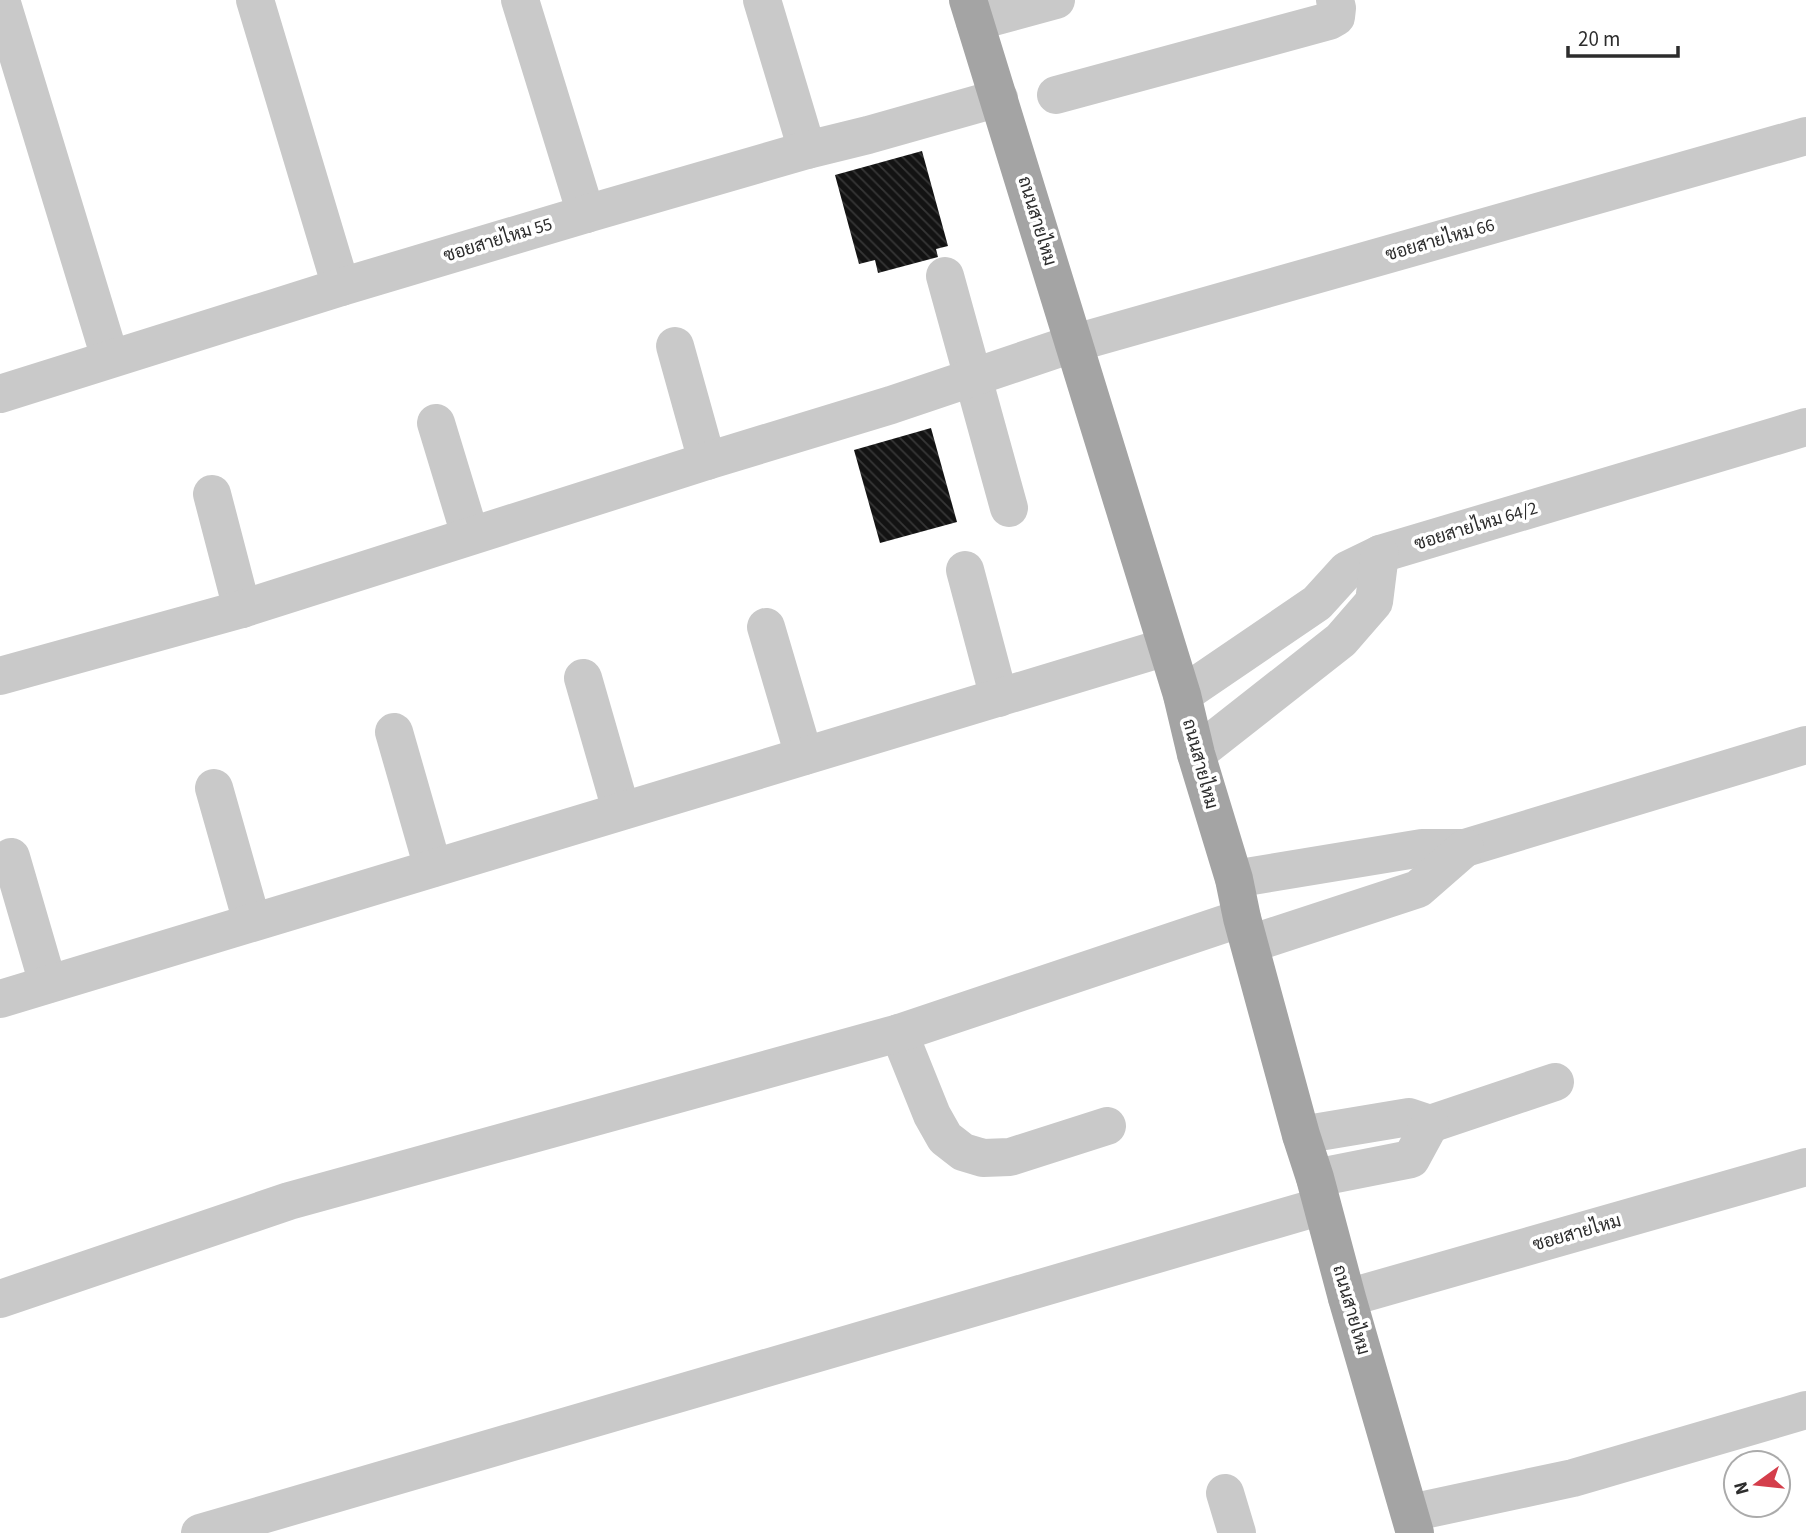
<svg xmlns="http://www.w3.org/2000/svg" width="1806" height="1533" font-family="'Source Sans 3',Sarabun,sans-serif">
<defs>
<pattern id="building-back-hatch" width="6" height="6" patternUnits="userSpaceOnUse" patternTransform="scale(1.75)"><rect width="6" height="6" fill="#131313"/><path d="M-1 5l2 2M0 0l6 6M5-1l2 2" fill="none" stroke="#363636"/></pattern>
</defs>
<rect width="100%" height="100%" fill="#fff"/>
<g fill="url(#building-back-hatch)">
<polygon points="922,151 948,246 936,249 938,257 878,273 875,260 859,264 835,175"/>
<polygon points="931,428 957,522 880,543 854,450"/>
</g>
<g fill="none" stroke-linecap="round" stroke-linejoin="round">
<g stroke="#c9c9c9" stroke-width="38">
<polyline points="1,0 110,358"/>
<polyline points="255,0 341,287"/>
<polyline points="520,0 586,214"/>
<polyline points="762,0 807,150"/>
<polyline points="975,22 1056,0"/>
<polyline points="1056,95 1329,21 1336,17 1337,8 1335,0"/>
<polyline points="945,276 1009,508"/>
<polyline points="675,346 707,461"/>
<polyline points="0,394 341,287 586,214 807,150 868,135 999,98"/>
<polyline points="436,423 470,535"/>
<polyline points="212,494 242,609"/>
<polyline points="965,570 999,698"/>
<polyline points="766,627 804,756"/>
<polyline points="0,676 242,609 707,461 891,405 1075,343 1806,136"/>
<polyline points="583,678 621,810"/>
<polyline points="1182,695 1317,603 1347,570 1380,554 1806,427"/>
<polyline points="394,732 433,868"/>
<polyline points="1196,754 1341,640 1374,602 1380,554"/>
<polyline points="214,788 252,922"/>
<polyline points="11,857 48,984"/>
<polyline points="1234,879 1422,848 1465,848 1806,745"/>
<polyline points="1250,944 1418,889 1465,848"/>
<polyline points="0,999 1166,647"/>
<polyline points="899,1033 932,1115 945,1138 963,1152 983,1158 1010,1157 1107,1126"/>
<polyline points="1301,1135 1409,1117 1430,1124 1555,1082"/>
<polyline points="1315,1178 1411,1159 1430,1124"/>
<polyline points="1347,1298 1806,1167"/>
<polyline points="0,1299 289,1201 899,1033 1242,918"/>
<polyline points="1225,1493 1237,1533"/>
<polyline points="1410,1513 1573,1478 1806,1410"/>
<polyline points="200,1533 1322,1206"/>
</g>
<polyline stroke="#a4a4a4" stroke-width="38" points="968,0 1182,695 1196,754 1234,879 1242,918 1301,1135 1315,1178 1347,1298 1415,1533"/>
</g>
<g text-anchor="middle" dominant-baseline="central" stroke-width="7" stroke-linejoin="round" paint-order="stroke">
<g font-size="18" fill="#2c2c2c" stroke="#fff">
<text transform="translate(1037 221) rotate(73)">ถนนสายไหม</text>
<text transform="translate(498 240) rotate(-17)">ซอยสายไหม 55</text>
<text transform="translate(1440 240) rotate(-16)">ซอยสายไหม 66</text>
<text transform="translate(1476 526) rotate(-17)">ซอยสายไหม 64/2</text>
<text transform="translate(1200 764) rotate(75)">ถนนสายไหม</text>
<text transform="translate(1577 1233) rotate(-16)">ซอยสายไหม</text>
<text transform="translate(1351 1310) rotate(74)">ถนนสายไหม</text>
</g>
</g>
<g transform="translate(1757 1484) rotate(255)"><circle r="33" fill="#ffffff" stroke="#ababab" stroke-width="2"/>
<path d="M0-5L12 26L0 18L-12 26Z" fill="#d43e4b"/>
<text y="-10" font-size="19" font-weight="bold" text-anchor="middle" fill="#2c2c2c">N</text>
</g>
<path d="M1568 46v10h110v-10" fill="none" stroke="#2c2c2c" stroke-width="3.5"/>
<text x="1578" y="46" font-size="21" fill="#2c2c2c" stroke="#ffffff" stroke-width="5" paint-order="stroke">20 m</text>
</svg>
